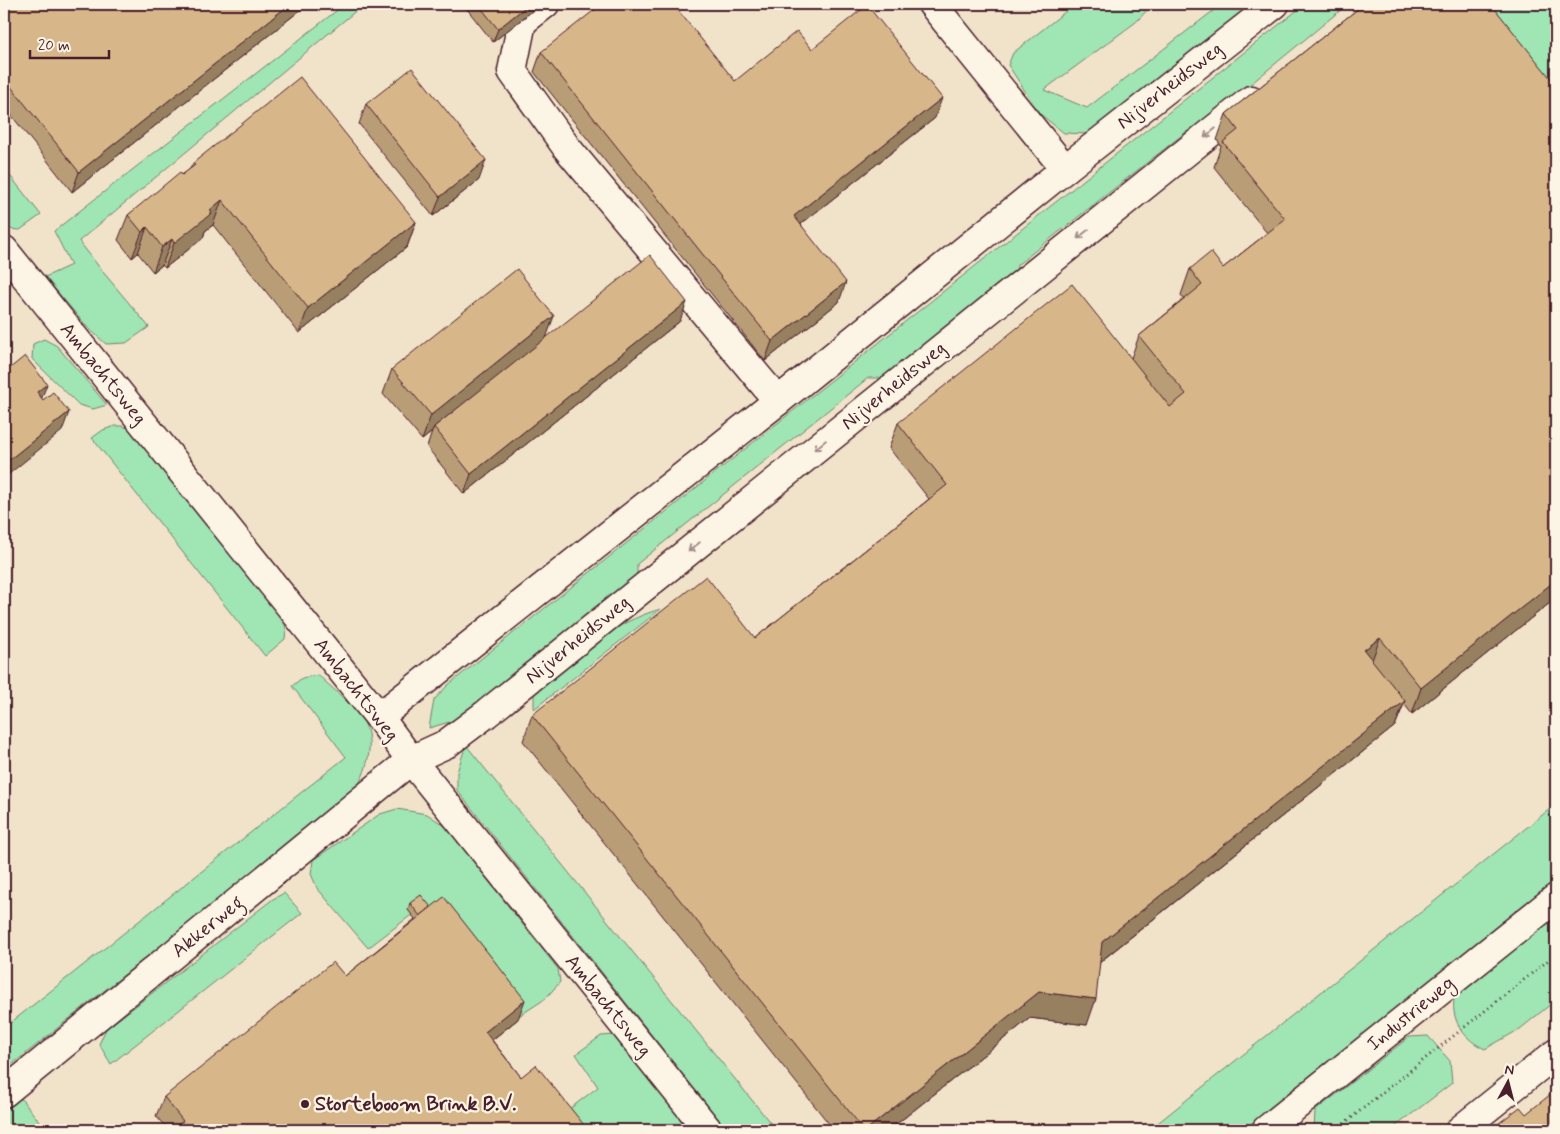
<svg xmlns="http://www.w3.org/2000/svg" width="1560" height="1134" font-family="Mynerve,sans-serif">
<rect width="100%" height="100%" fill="#fcf5e5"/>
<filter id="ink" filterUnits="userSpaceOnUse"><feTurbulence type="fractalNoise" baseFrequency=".02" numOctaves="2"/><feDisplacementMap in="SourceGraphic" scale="10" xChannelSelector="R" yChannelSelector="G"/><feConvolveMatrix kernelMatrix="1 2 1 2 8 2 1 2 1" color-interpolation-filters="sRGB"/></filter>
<g filter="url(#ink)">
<rect fill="#f1e2ca" x="4" y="4" width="1552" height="1126"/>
<g fill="#9fe6b4" stroke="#748270">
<polygon points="345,4 364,4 79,241 103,272 149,327 126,343 106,344 87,327 45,277 71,265 54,231"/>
<polygon points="1075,4 1153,4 1136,22 1044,90 1087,108 1222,4 1257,4 1089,134 1064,133 1040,114 1008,65 1013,53"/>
<polygon points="1305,4 1348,4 1196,129 1186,132 1017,265 1016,273 882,378 868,378 637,564 637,580 486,696 463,718 429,728 434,700 448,685"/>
<polygon points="1462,4 1556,4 1556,119"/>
<polygon points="4,168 41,215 20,230 9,229 4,223"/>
<polygon points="44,339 57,346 107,405 93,409 79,405 32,359 33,344"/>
<polygon points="115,426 123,426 132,430 284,620 286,629 285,639 265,656 92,438 103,430"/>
<path d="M661,609l-127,100v-21c40,-30 78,-66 127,-79z"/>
<path d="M318,675c14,13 30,26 42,41 16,21 9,52 -4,73l-352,282v-43l342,-271 -54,-71 10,-8z"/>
<polygon points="466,745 776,1130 727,1130 457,790 457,772"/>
<polygon points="1556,804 1556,879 1244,1130 1149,1130"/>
<polygon points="397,809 427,814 445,826 558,969 560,982 545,999 519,1016 427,903 368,948 317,888 311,874 313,860 380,814"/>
<polygon points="284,893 302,913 111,1064 99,1044 106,1029 273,899"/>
<path d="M1556,917v83l-36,29 -35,20c-20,-9 -34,-27 -31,-50z"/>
<polygon points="615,1035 690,1130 542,1130 598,1087 576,1054 601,1036"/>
<polygon points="1428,1036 1450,1061 1452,1083 1391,1130 1314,1130 1315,1111 1409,1037"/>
<polygon points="19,1096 39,1121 27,1130 4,1130 4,1108"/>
</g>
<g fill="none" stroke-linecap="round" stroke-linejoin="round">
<g stroke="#4a1f2b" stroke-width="31">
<g id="minor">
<polyline points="545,4 522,22 512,71 567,148 778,401"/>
<polyline points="932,4 1065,169"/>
<polyline points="4,250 379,717 411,760 708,1130"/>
<polyline points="379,717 778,401 1065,169 1275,4"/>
<polyline points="4,1093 411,760 446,744 486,714 1251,100"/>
<polyline points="1266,1130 1556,898"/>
<polyline points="1460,1130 1556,1053"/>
</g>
</g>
<polyline stroke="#4a1f2b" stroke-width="3" stroke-dasharray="1 4" stroke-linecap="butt" points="1336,1130 1556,954"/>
<use href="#minor" stroke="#fcf5e5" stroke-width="28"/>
</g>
<g fill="#b99d77" stroke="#4a1f2b">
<polygon points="4,4 308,4 72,192 4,106"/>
<polygon points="463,4 541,4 493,42"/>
<polygon points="1364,4 1556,598 1412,714 1404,704 1395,726 1100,962 1087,1025 1030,1018 889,1130 834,1130 523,741 532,715 755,638 929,499 889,448 898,423 1131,358 1139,336 1184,299 1181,295 1190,269 1223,268 1267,233 1214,167 1221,146 1217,140 1226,114"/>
<polygon points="812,49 935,118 801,224 839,302 765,361 534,72 541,52 735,81"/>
<polygon points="366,104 479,180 433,216 359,124"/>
<polygon points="193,163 416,222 407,247 299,333 213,225 205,231 203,238 165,268 162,265 153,272 138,253 132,258 118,240 128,215 190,169"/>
<polygon points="680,321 464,494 427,447 432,432 422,440 383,394 392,369 546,338"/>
<polygon points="410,903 518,1019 492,1040 521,1077 588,1130 168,1130 156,1116 164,1097 345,976 415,919 408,910"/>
</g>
<g fill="#968061" stroke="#4a1f2b">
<polygon points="290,4 308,4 72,192 79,172"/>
<polygon points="529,4 541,4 493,42 498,29"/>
<polygon points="942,98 935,118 787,235 794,216"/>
<polygon points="486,160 479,180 433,216 440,197"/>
<polygon points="222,200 213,225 205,231 203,238 165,268 174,243 210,210"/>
<polygon points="416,222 407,247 299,333 308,308"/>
<polygon points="147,227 138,253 132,258 142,232"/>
<polygon points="172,239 162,265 153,272 162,247"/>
<polygon points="846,282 839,302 765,361 772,341"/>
<polygon points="687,302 680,321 464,494 471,474"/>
<polygon points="554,316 545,341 434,427 432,432 422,440 431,415"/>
<polygon points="47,384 40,403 37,392"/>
<polygon points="69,412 62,431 4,478 4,464"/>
<polygon points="1556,580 1556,598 1412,714 1421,688"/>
<polygon points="1380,638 1371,663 1364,650"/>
<polygon points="1405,701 1395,726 1092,968 1102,942"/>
<polygon points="1039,992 1096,999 1087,1025 1030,1018 889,1130 866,1130"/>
<polygon points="525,1000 518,1019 478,1051 485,1032"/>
</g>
<g fill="#d7b78a" stroke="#4a1f2b">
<polygon points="4,4 290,4 79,172 4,78"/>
<polygon points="478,4 529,4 498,29"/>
<polygon points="602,4 673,4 735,81 797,31 812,49 867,5 942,98 794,216 846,282 772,341 541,52"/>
<polygon points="1364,4 1491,4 1556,85 1556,580 1421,688 1380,638 1364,650 1405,701 1102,942 1096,999 1039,992 866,1130 864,1130 532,715 706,576 755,638 947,485 898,423 1072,284 1170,407 1186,394 1139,336 1202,285 1190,269 1211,252 1223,268 1285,219 1223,142 1238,130 1226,114"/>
<polygon points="412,68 486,160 440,197 366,104"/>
<polygon points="300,77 416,222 308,308 222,200 210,210 212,213 174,243 172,239 162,247 147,227 142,232 128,215 180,172 182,175 195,165 193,163"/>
<polygon points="650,255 687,302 471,474 434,427"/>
<polygon points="517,269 554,316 431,415 392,369"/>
<polygon points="25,356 47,384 37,392 43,400 53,392 69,412 4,464 4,373"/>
<polygon points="421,895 431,907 420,916 410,903"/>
<polygon points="444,897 525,1000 485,1032 521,1077 536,1065 588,1130 171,1130 183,1121 164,1097 333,962 345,976"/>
<polygon points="1556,1090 1556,1130 1490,1130 1520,1107 1526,1114"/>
</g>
<defs><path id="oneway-shaft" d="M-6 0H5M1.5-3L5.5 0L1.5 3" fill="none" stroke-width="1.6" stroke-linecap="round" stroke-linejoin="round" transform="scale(1.25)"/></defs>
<g stroke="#a38a88">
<use href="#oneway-shaft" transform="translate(1210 133) rotate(141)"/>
<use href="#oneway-shaft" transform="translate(1083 234) rotate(141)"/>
<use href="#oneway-shaft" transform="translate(820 445) rotate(141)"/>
<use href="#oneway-shaft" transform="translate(694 547) rotate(141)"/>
</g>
</g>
<circle fill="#4a1f2b" stroke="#fcf5e5" stroke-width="2" cx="305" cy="1104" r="5"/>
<g text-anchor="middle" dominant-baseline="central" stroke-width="4.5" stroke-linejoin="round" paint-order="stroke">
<g font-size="20" fill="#4a1f2b" stroke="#fcf5e5">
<text transform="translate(1170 86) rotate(-38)">Nijverheidsweg</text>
<text transform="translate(103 374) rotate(51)">Ambachtsweg</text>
<text transform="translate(894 386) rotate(-39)">Nijverheidsweg</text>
<text transform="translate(578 640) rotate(-39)">Nijverheidsweg</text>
<text transform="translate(356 690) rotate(52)">Ambachtsweg</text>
<text transform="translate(208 927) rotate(-39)">Akkerweg</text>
<text transform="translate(608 1006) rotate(51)">Ambachtsweg</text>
<text transform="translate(1411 1014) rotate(-39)">Industrieweg</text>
</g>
<g font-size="20" font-weight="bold" fill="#4a1f2b" stroke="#fcf5e5" text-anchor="start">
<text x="315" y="1104">Storteboom Brink B.V.</text>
</g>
</g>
<rect width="1560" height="1134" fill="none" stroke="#fcf5e5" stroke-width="20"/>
<rect x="10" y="10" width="1540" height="1114" fill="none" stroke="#4a1f2b" stroke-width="2" filter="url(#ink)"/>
<g transform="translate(1508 1082) rotate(7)" stroke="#fcf5e5" stroke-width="4" paint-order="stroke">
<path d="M0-4L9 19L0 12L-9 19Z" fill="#4a1f2b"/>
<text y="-8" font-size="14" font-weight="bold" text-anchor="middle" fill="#4a1f2b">N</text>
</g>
<path d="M30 50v8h79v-8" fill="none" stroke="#4a1f2b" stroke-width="2.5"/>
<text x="38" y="50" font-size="15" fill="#4a1f2b" stroke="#fcf5e5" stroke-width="4" paint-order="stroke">20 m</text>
</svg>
